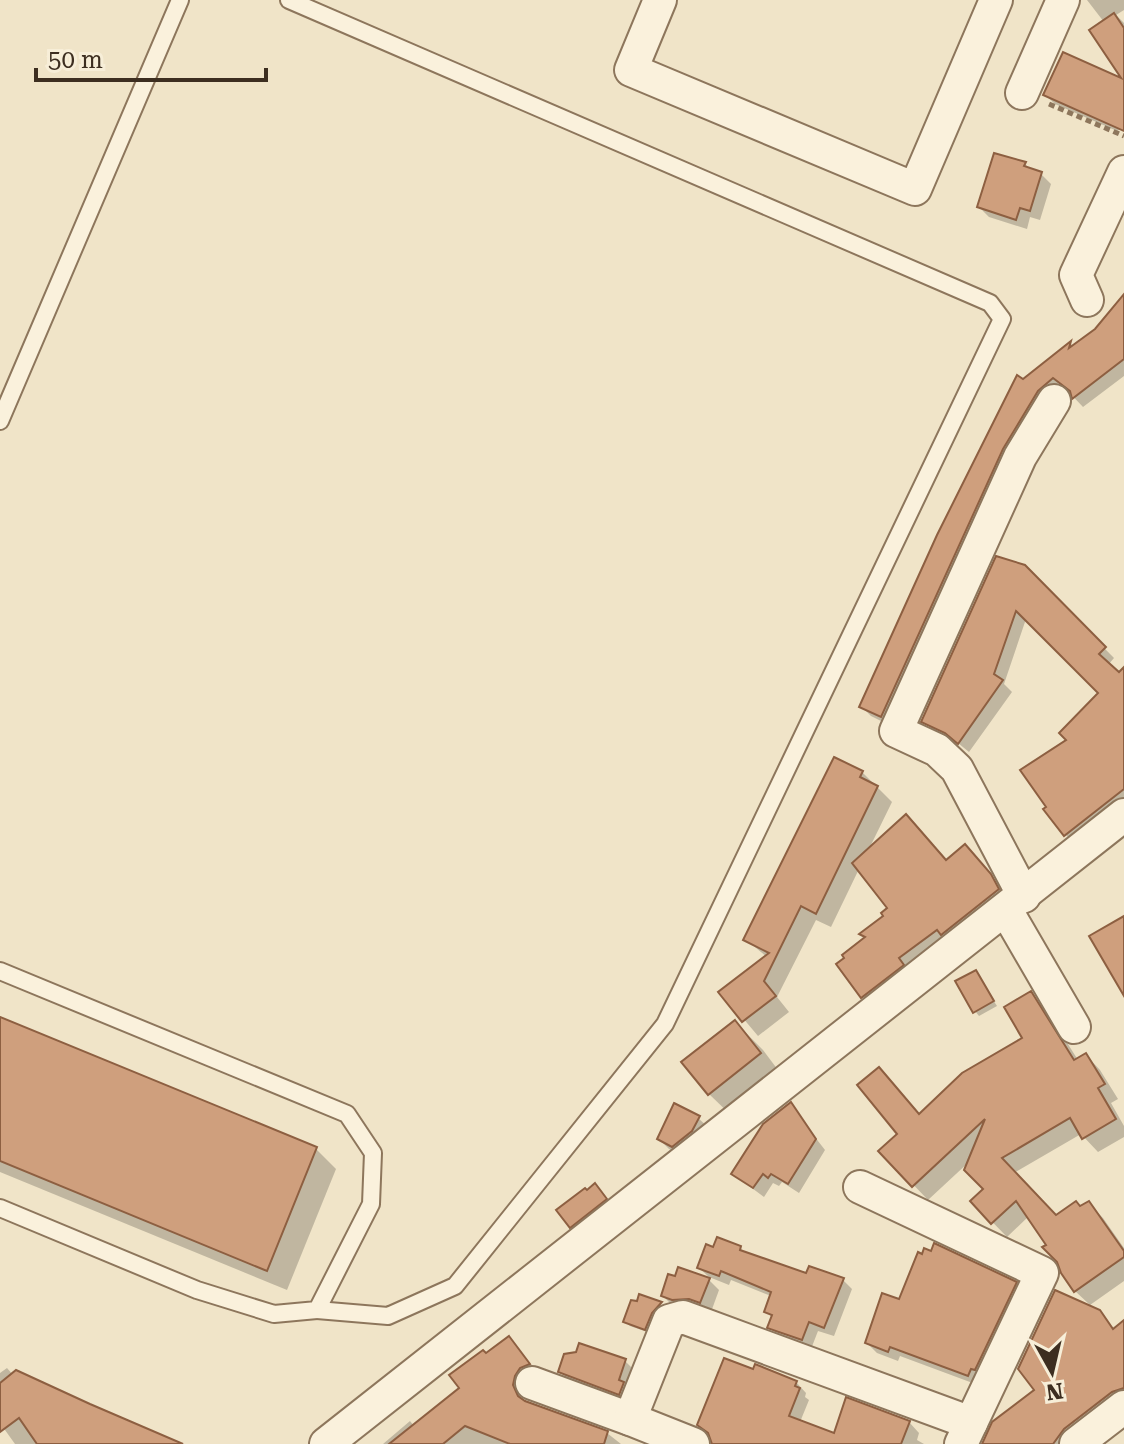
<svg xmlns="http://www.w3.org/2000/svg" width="1124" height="1444" font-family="'Roboto Serif',serif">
<rect width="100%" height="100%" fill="#f0e4c8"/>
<g fill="#0003">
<polygon points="1087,0 1124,0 1124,10 1116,15 1124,23 1124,79 1104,22"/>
<polygon points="1124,82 1124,127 1117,131 1055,104 1045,95"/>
<polygon points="1025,164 1032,171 1041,174 1051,184 1040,220 1030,217 1027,229 989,217 979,207"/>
<polygon points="1124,298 1124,376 1083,407 1064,387 1047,401 891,726 871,716 861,706 1024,381 1071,344 1074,347 1096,330"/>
<polygon points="1024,567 1114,658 1108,665 1124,681 1124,807 1076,845 1066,835 1069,740 1100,693 1026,619 1004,684 1012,692 969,752 958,743 934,731 923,721"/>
<polygon points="862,772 892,802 868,851 946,862 977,858 1002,888 1010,902 874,1009 863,997 866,939 862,935 886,917 889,909 859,869 831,927 816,920 777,997 789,1012 758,1036 721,992 767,957 745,939"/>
<polygon points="975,972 997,1006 979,1016 975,1011"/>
<polygon points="1031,994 1045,1008 1078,1060 1086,1055 1100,1070 1118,1099 1111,1103 1124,1126 1124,1137 1098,1152 1081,1134 1014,1173 1056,1217 1088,1203 1103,1218 1124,1248 1124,1281 1090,1305 1075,1291 1029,1216 1007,1237 972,1201 985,1189 970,1161 928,1200 881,1151 900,1134 879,1069 920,1115 1024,1038"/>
<polygon points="0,1019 316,1149 336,1169 287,1290 0,1172"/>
<polygon points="735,1022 763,1050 787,1082 737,1121 709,1094"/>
<polygon points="790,1105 825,1150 799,1193 782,1182 779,1186 773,1183 764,1197 733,1174"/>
<polygon points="698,1118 709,1128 684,1156 669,1149 659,1139"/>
<polygon points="595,1186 615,1210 581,1237 571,1227 587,1192"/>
<polygon points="740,1248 747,1255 807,1275 843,1280 852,1289 834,1336 818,1331 811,1349 779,1337 770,1327 773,1318 766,1311 771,1296 731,1280 729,1285 709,1277 699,1268 714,1250"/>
<polygon points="932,1254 1016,1284 1025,1294 978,1385 900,1356 898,1361 877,1353 867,1343 900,1302"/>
<polygon points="709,1280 719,1290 711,1312 673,1306 663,1296"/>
<polygon points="640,1297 665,1308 650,1333 630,1326 625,1321"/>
<polygon points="1099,1312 1120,1336 1113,1326 1116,1329 1124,1323 1124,1415 1087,1444 992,1444"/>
<polygon points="509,1339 538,1375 524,1387 523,1398 526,1403 607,1433 621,1444 383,1444 410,1421 414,1426 461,1388 486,1355"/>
<polygon points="625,1361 635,1371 629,1404 570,1382 560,1372"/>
<polygon points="7,1368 13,1375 153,1444 15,1444 0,1423 0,1373"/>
<polygon points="755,1371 796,1382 806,1393 805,1397 809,1400 800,1422 835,1436 909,1422 919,1433 917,1440 924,1444 714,1444"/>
</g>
<g fill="#cf9f7d" stroke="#8d5f41" stroke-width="2">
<polygon points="1114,13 1124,28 1124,131 1043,95 1063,52 1121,78 1089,30"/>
<polygon points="994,153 1026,162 1024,166 1042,172 1030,211 1020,208 1016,220 977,207"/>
<polygon points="1124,294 1124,359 1072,399 1070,391 1053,378 1038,391 1003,449 881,717 859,707 937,535 1017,375 1023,379 1071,341 1069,348 1095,329"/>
<polygon points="996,556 1025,565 1106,647 1099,654 1119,672 1124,667 1124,789 1064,836 1043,809 1046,807 1020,770 1066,740 1059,733 1098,693 1016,611 994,674 1003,680 958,744 945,733 921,722"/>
<polygon points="834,757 863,771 860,777 878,786 816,914 801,906 764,981 776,996 742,1022 718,992 769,953 743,940"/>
<polygon points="906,814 946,860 965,844 991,874 999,889 941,935 937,930 899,958 904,965 861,998 836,964 844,958 842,955 865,937 859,934 883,916 881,913 887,908 852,863"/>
<polygon points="1124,916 1124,996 1089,936"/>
<polygon points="976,970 994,1001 973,1013 955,981"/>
<polygon points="1031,991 1074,1060 1086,1053 1105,1084 1098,1088 1116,1119 1082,1139 1070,1118 1002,1158 1056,1215 1076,1201 1080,1206 1089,1201 1124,1251 1124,1257 1074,1292 1061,1273 1057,1262 1042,1247 1046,1245 1016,1201 991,1224 970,1201 983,1189 964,1170 985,1119 912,1187 878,1151 897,1134 857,1085 879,1067 919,1114 962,1073 1022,1038 1004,1007"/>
<polygon points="0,1017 317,1147 267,1271 0,1161"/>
<polygon points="735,1020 761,1053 708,1095 681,1062"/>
<polygon points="791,1102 816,1139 788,1184 771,1174 768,1178 763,1174 753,1188 731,1174 763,1124"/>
<polygon points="674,1103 700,1116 692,1131 672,1147 657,1139"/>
<polygon points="595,1183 607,1199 570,1228 556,1210 585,1188 587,1190"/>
<polygon points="717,1237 741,1246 740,1250 806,1273 809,1266 844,1278 824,1328 809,1322 802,1340 767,1328 772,1315 764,1312 771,1292 721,1271 719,1276 697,1268 706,1244 713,1247"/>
<polygon points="934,1243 1017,1282 975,1370 971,1369 968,1376 890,1347 888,1352 865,1343 882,1293 899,1299 918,1252 922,1254 924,1248 931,1251"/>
<polygon points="678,1267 710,1278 700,1303 689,1299 672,1300 661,1296 668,1274 675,1276"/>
<polygon points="1055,1290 1100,1310 1113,1329 1124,1320 1124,1388 1112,1392 1064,1429 1053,1444 982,1444 992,1422 1034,1390 1018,1369"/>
<polygon points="639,1294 662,1302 652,1313 645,1330 623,1322 631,1300 637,1301"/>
<polygon points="509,1336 530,1364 520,1368 515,1376 513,1385 518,1396 525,1401 608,1431 604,1444 510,1444 465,1426 443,1444 389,1444 459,1388 449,1375 483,1350 486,1353"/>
<polygon points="579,1343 626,1359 619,1380 624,1382 619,1395 558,1372 564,1354 576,1352"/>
<polygon points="724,1358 753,1369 755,1364 797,1381 795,1386 800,1388 789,1416 834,1433 846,1397 910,1421 901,1444 712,1444 708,1433 697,1425"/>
<polygon points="16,1370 90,1404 183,1444 37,1444 19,1418 0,1432 0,1383"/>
</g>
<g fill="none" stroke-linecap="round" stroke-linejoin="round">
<g stroke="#8d765c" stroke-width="20">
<g id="service">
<polyline points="289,0 990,303 1002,319 665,1024 455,1286 388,1316 317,1310"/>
<polyline points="0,421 180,0"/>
<polyline points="0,971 347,1114 373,1153 371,1204 317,1310 274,1314 197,1290 0,1208"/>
</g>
</g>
<g stroke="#8d765c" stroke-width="36">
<g id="minor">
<polyline points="660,0 631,70 915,189 996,0"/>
<polyline points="1022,93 1063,0"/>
<polyline points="1087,300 1076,275 1124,172"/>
<polyline points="1024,896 957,769 937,750 896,731 1020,457 1054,401"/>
<polyline points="1006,910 1074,1027"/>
<polyline points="860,1187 1042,1273 961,1444"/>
<polyline points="532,1383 630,1419"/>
<polyline points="326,1444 1124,815"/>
<polyline points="693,1444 630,1419 669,1321 683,1317 971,1423"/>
<polyline points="1076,1444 1124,1407"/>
</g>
</g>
<polyline stroke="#8d765c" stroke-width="5" stroke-dasharray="6 4" stroke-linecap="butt" points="1049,104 1124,136"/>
<use href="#service" stroke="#faf1dc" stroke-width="16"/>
<use href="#minor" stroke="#faf1dc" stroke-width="32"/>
</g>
<g transform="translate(1052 1372) rotate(172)" stroke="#f7eed8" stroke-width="6" paint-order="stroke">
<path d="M0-6L14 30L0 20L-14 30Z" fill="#3d2e20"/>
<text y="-12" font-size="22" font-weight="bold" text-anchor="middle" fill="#3d2e20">N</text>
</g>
<path d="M36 68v12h230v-12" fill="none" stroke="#3d2e20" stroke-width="4"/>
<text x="48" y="68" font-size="24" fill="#3d2e20" stroke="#f7eed8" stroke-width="6" paint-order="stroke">50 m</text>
</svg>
